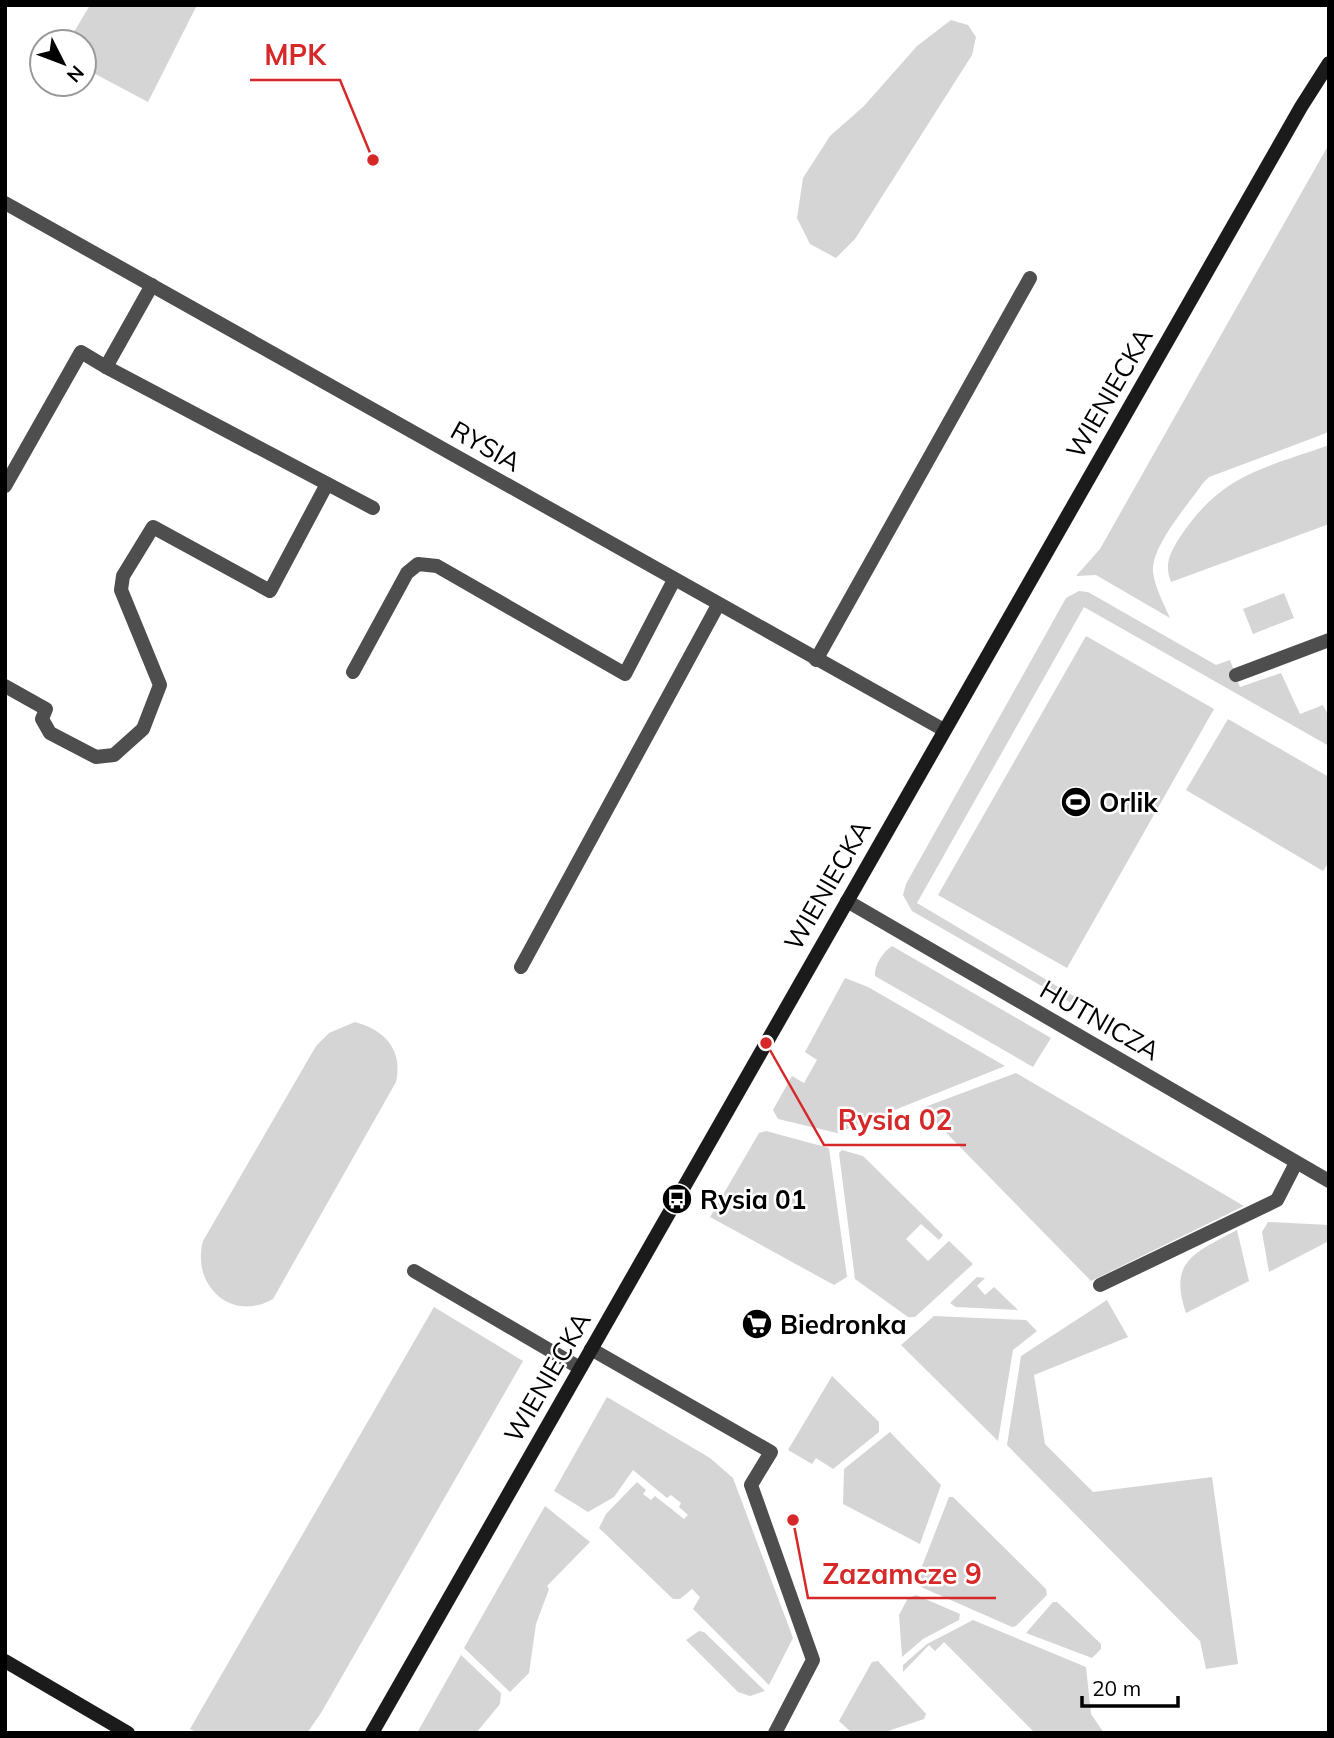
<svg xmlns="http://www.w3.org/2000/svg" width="1334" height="1738" font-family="Mulish,sans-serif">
<rect width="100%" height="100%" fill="#fff"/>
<g fill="#d5d5d5">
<polygon points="90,5 197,5 148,102 84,68 84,42 68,42"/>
<polygon points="951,20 968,25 976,37 972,55 855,239 836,258 810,244 797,218 803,178 830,136 864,106 917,46"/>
<path d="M1329,144v288l-120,45 -6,6c-15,22 -52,63 -50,89 2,16 11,32 17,46l-74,-43 -20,1 24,-27z"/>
<path d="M1329,445v79l-158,58c-7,-18 -1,-29 9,-45 42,-63 82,-68 149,-92z"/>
<polygon points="1079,591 1088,592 1216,665 1230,660 1240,687 1281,673 1300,714 1323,705 1329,717 1329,746 1084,607 917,903 1077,998 1071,1003 912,911 903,895 906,884 1066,598"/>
<polygon points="1284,593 1294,618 1253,634 1243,609"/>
<polygon points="1086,636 1214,709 1067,968 938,895"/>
<polygon points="1228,719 1329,777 1329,862 1323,871 1186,790"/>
<path d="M892,946l159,92 -18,29 -158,-91c-1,-11 8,-24 17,-30z"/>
<polygon points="845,978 868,987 1005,1066 837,1133 778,1119 773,1110 792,1076 804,1083 817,1060 805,1052"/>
<path d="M355,1022c30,8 48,28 41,60l-123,217c-42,24 -82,-14 -70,-58l113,-195 13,-13z"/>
<polygon points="1016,1073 1244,1206 1091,1281 922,1108"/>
<polygon points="766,1131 829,1148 847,1277 834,1285 710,1217 759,1133"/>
<polygon points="842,1150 863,1156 943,1235 939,1240 921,1224 906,1239 928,1261 949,1241 973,1264 915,1317 908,1317 855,1279 839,1153"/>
<polygon points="1268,1222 1329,1225 1329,1241 1269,1272 1262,1232"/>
<path d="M1237,1230l12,51 -63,32c-18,-53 9,-60 51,-83z"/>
<polygon points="977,1277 985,1278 977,1286 985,1295 994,1287 1018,1310 956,1307 950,1303"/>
<polygon points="1107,1300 1128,1337 1034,1375 1045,1444 1093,1492 1212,1477 1238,1664 1206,1669 1200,1641 1007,1445 1021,1356"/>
<polygon points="434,1307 523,1361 321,1713 307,1733 198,1733 190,1729"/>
<polygon points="934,1316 1026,1320 1037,1331 1013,1350 998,1441 901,1345"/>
<polygon points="832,1376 879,1422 879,1432 833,1469 816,1458 812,1464 788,1450"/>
<polygon points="607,1397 710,1458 733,1478 793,1638 769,1685 693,1609 700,1597 692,1589 680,1599 673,1599 599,1528 606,1514 637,1482 646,1490 643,1494 651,1500 655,1496 684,1519 688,1515 679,1507 681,1503 671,1495 667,1498 633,1470 614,1497 588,1512 554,1491"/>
<polygon points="890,1432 941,1485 920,1544 843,1504 844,1469"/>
<polygon points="949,1497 953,1497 1046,1589 1047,1595 1016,1626 1012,1627 921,1587 917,1579"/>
<polygon points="545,1506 590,1542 547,1586 549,1589 536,1624 529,1673 510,1692 464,1648"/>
<polygon points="916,1595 960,1614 959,1620 923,1639 902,1657 899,1615 908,1598"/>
<polygon points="1053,1602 1057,1602 1101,1644 1101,1649 1092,1658 1026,1633"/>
<polygon points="973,1620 1086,1667 1091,1714 1104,1733 1035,1733 944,1642 935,1651 929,1645 903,1672 903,1665 927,1644"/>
<polygon points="699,1631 704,1632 765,1691 750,1696 738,1692 686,1640"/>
<polygon points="461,1655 501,1693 500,1704 476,1733 417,1733"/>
<polygon points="878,1661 926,1714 924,1719 882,1733 852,1733 839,1721 872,1662"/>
</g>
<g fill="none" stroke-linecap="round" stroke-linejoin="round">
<g stroke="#4e4e4e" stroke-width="14">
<polyline points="106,367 373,508"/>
<polyline points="5,486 81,352 106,367 152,285"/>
<polyline points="816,660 1030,278"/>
<polyline points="353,672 407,573 418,564 437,566 625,674 674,580"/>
<polyline points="5,686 46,709 42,719 50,733 96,757 114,755 143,729 160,685 121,590 123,576 153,527 270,591 327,484"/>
<polyline points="521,967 718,605"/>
<polyline points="414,1271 580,1368"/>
<polyline points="1100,1285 1277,1200 1296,1163"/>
<polyline points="591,1349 771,1452 751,1485 813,1660 775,1733"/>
</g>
<g stroke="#4e4e4e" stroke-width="14">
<polyline points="5,203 944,730"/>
<polyline points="1236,675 1329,640"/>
<polyline points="847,901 1329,1181"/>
</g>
<g stroke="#1b1b1b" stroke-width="14">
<polyline points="5,1661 128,1733"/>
<polyline points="372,1733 1301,107 1329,63"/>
</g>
</g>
<defs>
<g id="stadium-disc" transform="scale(1.575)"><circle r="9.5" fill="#000" stroke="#fff"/><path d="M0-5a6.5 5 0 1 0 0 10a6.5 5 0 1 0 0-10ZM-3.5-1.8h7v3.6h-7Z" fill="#fff"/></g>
<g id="bus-disc" transform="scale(1.575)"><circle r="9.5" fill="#000" stroke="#fff"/><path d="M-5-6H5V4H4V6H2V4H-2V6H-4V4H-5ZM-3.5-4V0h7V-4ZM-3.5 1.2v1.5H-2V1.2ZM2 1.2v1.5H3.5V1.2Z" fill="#fff"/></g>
<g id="supermarket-disc" transform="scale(1.575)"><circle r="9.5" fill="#000" stroke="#fff"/><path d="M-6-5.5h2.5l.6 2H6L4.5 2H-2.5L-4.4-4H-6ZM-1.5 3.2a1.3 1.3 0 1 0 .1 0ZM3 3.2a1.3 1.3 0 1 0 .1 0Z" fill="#fff"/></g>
</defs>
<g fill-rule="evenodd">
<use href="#stadium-disc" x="1076" y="802"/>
<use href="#bus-disc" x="677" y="1199"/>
<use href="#supermarket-disc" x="757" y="1324"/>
</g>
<g text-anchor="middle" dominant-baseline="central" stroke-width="5" stroke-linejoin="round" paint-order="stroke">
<g font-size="26" fill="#000" stroke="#fff">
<text transform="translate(1109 393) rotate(-60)">WIENIECKA</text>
<text transform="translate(486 446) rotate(29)">RYSIA</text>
<text transform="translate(827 885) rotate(-60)">WIENIECKA</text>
<text transform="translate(1100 1020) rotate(30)">HUTNICZA</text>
<text transform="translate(547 1377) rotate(-60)">WIENIECKA</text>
</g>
<g font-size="26" font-weight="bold" fill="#000" stroke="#fff" text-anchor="start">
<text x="1099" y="802">Orlik</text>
<text x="700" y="1199">Rysia 01</text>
<text x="780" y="1324">Biedronka</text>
</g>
</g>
<path fill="none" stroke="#d62828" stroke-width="2.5" d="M373 160L340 80H250M766 1043L824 1145H966M793 1520L808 1598H996"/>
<g fill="#d62828" stroke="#fff" stroke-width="2.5">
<circle cx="373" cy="160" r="7"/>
<circle cx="766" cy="1043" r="7"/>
<circle cx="793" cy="1520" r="7"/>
</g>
<g font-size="28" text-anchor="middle" font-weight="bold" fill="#d62828" stroke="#fff" stroke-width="5" stroke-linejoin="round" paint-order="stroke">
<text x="295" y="65">MPK</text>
<text x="895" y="1130">Rysia 02</text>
<text x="902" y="1584">Zazamcze 9</text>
</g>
<rect width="1334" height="1738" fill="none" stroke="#000000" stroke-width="14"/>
<g transform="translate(63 63) rotate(132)"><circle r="33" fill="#ffffff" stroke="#999999" stroke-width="2"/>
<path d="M0-5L12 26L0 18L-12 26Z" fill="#000000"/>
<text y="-10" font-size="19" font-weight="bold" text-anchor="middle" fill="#000000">N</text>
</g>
<path d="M1082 1696v10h96v-10" fill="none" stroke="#000000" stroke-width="3.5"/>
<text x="1092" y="1696" font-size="21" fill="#000000" stroke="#ffffff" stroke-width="5" paint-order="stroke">20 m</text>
</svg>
